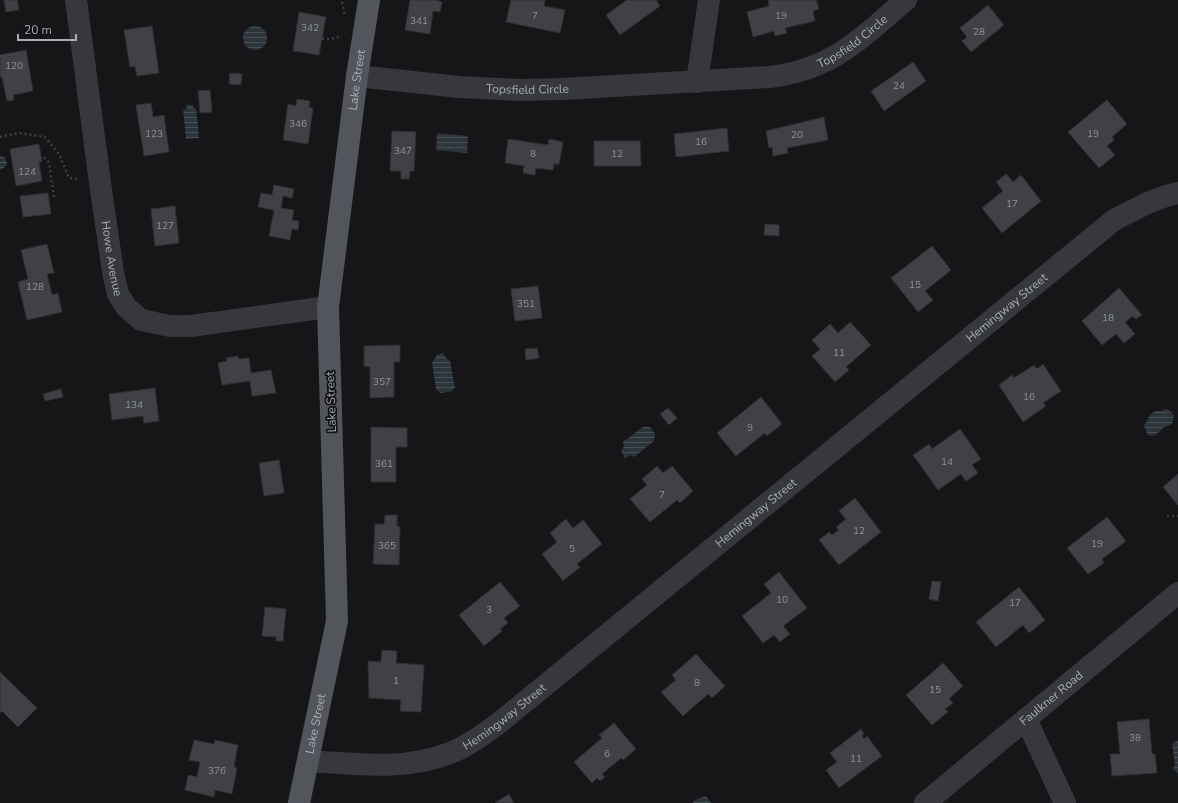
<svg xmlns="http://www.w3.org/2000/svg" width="1178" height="803" font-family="'Nunito Sans',sans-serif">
<defs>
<pattern id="water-rules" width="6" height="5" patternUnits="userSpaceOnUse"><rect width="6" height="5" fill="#2c353c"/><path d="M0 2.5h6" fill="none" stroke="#485056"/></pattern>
</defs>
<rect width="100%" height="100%" fill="#161618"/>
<g fill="url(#water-rules)">
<circle cx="255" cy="38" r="12"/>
<polygon points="186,105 193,105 193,108 196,108 199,138 186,139 183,110 187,109"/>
<polygon points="437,133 468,136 467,153 436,150"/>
<polygon points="0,156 4,157 7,163 5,167 0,170"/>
<polygon points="444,353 444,356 450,361 455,388 452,389 453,391 440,393 436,389 432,363 436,357 436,355"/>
<path d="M1165,409l4,1 5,5 -2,9c-3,2 -7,2 -9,4 -6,5 -6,9 -15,7l-4,-9 6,-11 5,-4h6z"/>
<polygon points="643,427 650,427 655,434 654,441 634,457 630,455 625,458 621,451 624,447 623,442"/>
<polygon points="1178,740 1178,773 1173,769 1175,764 1172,744"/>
<polygon points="706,796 711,803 693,803 695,800"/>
</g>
<g fill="#404145" stroke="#303034">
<polygon points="4,0 17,0 19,10 6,12"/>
<polygon points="410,0 436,0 442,2 440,12 433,11 430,34 405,30"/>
<polygon points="511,0 545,0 544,6 565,10 560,33 506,22"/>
<polygon points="627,0 656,0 660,6 620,35 606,15"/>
<polygon points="768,0 816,0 819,9 813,11 815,21 785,28 787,33 775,36 774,31 753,37 747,12 769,6"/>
<polygon points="988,5 1004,25 971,52 962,41 967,37 960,28"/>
<polygon points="299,12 326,17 319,55 293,51"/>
<polygon points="152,26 159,73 137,76 135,66 130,67 124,30"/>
<polygon points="26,50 33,91 13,95 14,100 7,101 2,77 0,77 0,55"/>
<polygon points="913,62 926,81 884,111 871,91"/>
<polygon points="230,73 242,74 241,85 229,84"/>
<polygon points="210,90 212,112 200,113 198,91"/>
<polygon points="297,99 310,101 309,107 313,108 308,144 283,140 288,104 296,106"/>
<polygon points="1107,100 1127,124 1112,137 1114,140 1107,146 1115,155 1099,168 1068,132"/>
<polygon points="151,103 153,117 164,115 169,152 144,156 136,105"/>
<polygon points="824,117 828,140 787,148 788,153 773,156 772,147 769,148 766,131"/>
<polygon points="727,128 729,151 676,157 674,134"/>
<polygon points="392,131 416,132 414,171 410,171 409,179 401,179 401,171 390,171"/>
<polygon points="508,139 548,145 549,139 563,142 559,164 554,164 553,170 536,168 535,175 523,173 524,166 505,163"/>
<polygon points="594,141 640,141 641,166 594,166"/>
<polygon points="39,144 42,162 39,162 42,181 16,186 10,149"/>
<polygon points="1006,174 1013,182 1021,175 1041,201 1002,233 982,208 1003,191 996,182"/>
<polygon points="274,185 294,189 292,198 283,196 281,208 294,210 292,220 299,221 298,230 292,229 290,240 269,236 274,210 258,207 261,193 272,195"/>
<polygon points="48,193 51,214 23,217 20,196"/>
<polygon points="175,206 179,243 155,246 151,209"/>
<polygon points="765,224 779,225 779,236 764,235"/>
<polygon points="47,244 54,273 47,274 52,295 58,293 62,312 27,320 18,282 28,279 21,250"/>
<polygon points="932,246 951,270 925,291 933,300 918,312 891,278"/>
<polygon points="538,286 542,318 515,321 511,289"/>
<polygon points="1119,288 1142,315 1136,319 1133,316 1125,322 1135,334 1124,343 1116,334 1102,345 1082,321"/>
<polygon points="850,322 871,345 846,367 849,370 835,382 812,356 820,349 812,340 830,324 838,333"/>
<polygon points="400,345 400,362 394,362 394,397 370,398 370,367 364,366 364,346"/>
<polygon points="537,348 539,358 526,360 525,349"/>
<polygon points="238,356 239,359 249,358 251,373 271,370 276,393 252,396 250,381 222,385 218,363 227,361 226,358"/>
<polygon points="1043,364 1061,391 1043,403 1046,406 1023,422 999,385 1012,375 1014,378 1034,365 1037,369"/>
<polygon points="155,388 159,421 144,423 143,416 112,420 109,394"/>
<polygon points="61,389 63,397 45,401 43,394"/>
<polygon points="761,397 782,424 767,436 765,433 736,456 717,433"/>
<polygon points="668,408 677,418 669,425 660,414"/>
<polygon points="371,427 407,428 407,447 396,447 396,482 371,482"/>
<polygon points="960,429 981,459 972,465 978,473 966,481 961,474 938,490 913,455 929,444 932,449"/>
<polygon points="279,460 284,493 264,496 259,463"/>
<polygon points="657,466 663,473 672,466 693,491 680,503 677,500 650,522 630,499 647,485 642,479"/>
<polygon points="1178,474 1178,505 1163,487"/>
<polygon points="855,498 881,532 839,565 819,540 829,532 832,535 839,530 836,527 846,519 839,511"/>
<polygon points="385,515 397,515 397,526 400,527 399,565 373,564 375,524 384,524"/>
<polygon points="1107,517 1126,541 1102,559 1104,563 1088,574 1067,548"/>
<polygon points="566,519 573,528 583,520 602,544 577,564 580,567 563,581 542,554 557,542 550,533"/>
<polygon points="779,572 807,608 783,626 790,634 780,642 774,635 763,643 742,616 771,593 764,584"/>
<polygon points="932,581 941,582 938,601 929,599"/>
<polygon points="500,582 520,606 504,618 508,623 500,629 502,631 484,646 459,615"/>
<polygon points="1019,587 1045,620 1029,633 1023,625 996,647 976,622"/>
<polygon points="265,607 286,609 283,641 276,641 276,637 262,636"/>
<polygon points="382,650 397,651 396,663 424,665 421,712 400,711 401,700 369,698 368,661 381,662"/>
<polygon points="696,654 725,686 712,698 708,694 683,716 661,692 676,680 672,675"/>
<polygon points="943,663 963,686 949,699 953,703 945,709 948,712 932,725 906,695"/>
<polygon points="0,672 37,708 18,727 2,711 0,713"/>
<polygon points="1149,719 1152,754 1155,754 1157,773 1112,776 1110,754 1120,754 1117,722"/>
<polygon points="614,723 636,749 623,760 621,758 602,774 605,777 600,781 597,778 592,783 574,762 602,738 599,735"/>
<polygon points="861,729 864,734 862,736 864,739 867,736 882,756 839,788 826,770 837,762 830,753"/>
<polygon points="194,740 214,744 215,740 238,745 234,767 237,768 232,794 215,790 214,797 185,790 188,775 197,777 200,762 189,760"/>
<polygon points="509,794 514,803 495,803"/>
</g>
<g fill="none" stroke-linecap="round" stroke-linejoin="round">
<g stroke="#3d3f44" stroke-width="2.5" stroke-dasharray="2 3" stroke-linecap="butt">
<polyline points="342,2 345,16"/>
<polyline points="322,39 330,39 342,36"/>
<polyline points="0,137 19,133 45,137 59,154 69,178 79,179"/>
<polyline points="44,158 47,159 49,163 54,197"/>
<polyline points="1167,516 1178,516"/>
</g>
<g stroke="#37383d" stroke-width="22">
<path id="s1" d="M76,0l25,190 12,82 5,22 8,13 15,13 29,6h21l137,-19"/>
<path id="s2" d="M357,76l102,11 61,3 43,-1 207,-12c17,-2 36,-7 51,-14 32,-14 58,-41 85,-63"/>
<polyline points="697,82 709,0"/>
<polyline points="1026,719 1065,803"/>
<path id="s3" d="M308,761c47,3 97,10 142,-8 18,-7 34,-19 49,-30l615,-503c20,-10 42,-23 64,-27"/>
<path id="s4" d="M925,803l253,-210"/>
</g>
<path stroke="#53555c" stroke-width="22" id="s5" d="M299,803l38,-182 -9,-314 29,-231 12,-76"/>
</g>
<g text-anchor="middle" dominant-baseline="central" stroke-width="3.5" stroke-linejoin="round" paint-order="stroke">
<g font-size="10" fill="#8e929b">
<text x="535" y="16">7</text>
<text x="781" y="16">19</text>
<text x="419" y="21">341</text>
<text x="310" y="28">342</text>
<text x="979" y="32">28</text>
<text x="14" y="66">120</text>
<text x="899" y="86">24</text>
<text x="298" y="124">346</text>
<text x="154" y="134">123</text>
<text x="1093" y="134">19</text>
<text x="797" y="135">20</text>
<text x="701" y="142">16</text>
<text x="403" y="151">347</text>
<text x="533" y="154">8</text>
<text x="617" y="154">12</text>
<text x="27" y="172">124</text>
<text x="1012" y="204">17</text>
<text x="165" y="226">127</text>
<text x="915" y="285">15</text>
<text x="35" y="287">128</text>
<text x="526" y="304">351</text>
<text x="1108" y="318">18</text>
<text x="839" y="353">11</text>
<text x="382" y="382">357</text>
<text x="1029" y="397">16</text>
<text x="134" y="405">134</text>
<text x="750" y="428">9</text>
<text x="947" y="462">14</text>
<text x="384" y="464">361</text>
<text x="662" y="495">7</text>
<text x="859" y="531">12</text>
<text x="1097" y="544">19</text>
<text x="387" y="546">365</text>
<text x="572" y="549">5</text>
<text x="782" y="600">10</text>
<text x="1015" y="603">17</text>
<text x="489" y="610">3</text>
<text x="396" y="681">1</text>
<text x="697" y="683">8</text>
<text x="935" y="690">15</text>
<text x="1135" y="738">38</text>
<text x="607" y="754">6</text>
<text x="856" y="759">11</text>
<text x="217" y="771">376</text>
</g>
<g font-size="12" fill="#a8adb8" stroke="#111113">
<text stroke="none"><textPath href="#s2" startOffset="505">Topsfield Circle</textPath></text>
<text stroke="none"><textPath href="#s5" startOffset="729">Lake Street</textPath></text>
<text stroke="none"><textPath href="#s2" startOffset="171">Topsfield Circle</textPath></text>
<text stroke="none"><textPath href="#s1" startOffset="261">Howe Avenue</textPath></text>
<text stroke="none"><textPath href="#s3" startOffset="857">Hemingway Street</textPath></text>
<text transform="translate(331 402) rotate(-92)">Lake Street</text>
<text stroke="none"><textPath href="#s3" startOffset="533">Hemingway Street</textPath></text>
<text stroke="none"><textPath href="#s4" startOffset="164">Faulkner Road</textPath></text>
<text stroke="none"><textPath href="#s3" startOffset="209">Hemingway Street</textPath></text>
<text stroke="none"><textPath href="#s5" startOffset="81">Lake Street</textPath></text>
</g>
</g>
<path d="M18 34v6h58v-6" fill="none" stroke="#a8adb8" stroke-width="2"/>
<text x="24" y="34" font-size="12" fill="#a8adb8" stroke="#111113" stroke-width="3" paint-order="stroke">20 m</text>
</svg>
